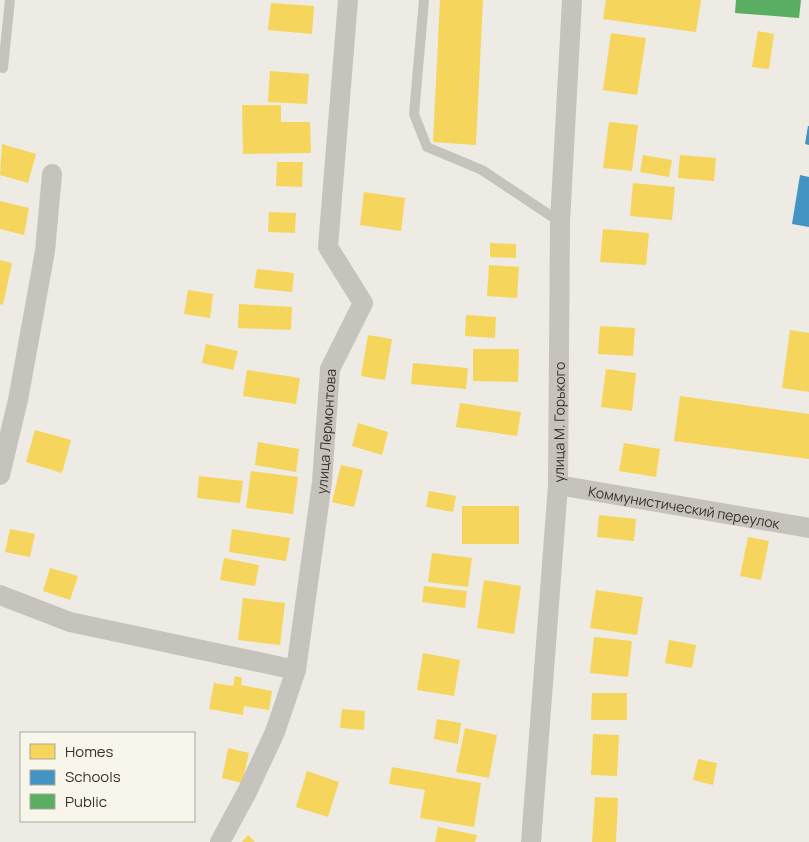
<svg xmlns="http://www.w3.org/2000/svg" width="809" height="842" font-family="Manrope,sans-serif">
<rect width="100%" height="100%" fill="#edebe3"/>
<g fill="#f6d55c">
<polygon points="440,0 483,0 476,145 433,142"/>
<polygon points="606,0 701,0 696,32 603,19"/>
<polygon points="271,3 314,6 312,34 268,30"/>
<polygon points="758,31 774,34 769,69 752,67"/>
<polygon points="611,33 646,38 637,95 603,90"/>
<polygon points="270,71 309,74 307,104 268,102"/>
<polygon points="242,105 281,105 281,122 310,122 311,153 243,154"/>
<polygon points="609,122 638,125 632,171 603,168"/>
<polygon points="2,144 36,154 28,183 0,175"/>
<polygon points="643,155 672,160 669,177 640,172"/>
<polygon points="680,155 716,158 714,181 678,178"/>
<polygon points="277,162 303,162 302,187 276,186"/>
<polygon points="633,183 675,187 672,220 630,216"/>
<polygon points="364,192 405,198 401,231 360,225"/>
<polygon points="0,201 29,208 24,235 0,229"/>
<polygon points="269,212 296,213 295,233 268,232"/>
<polygon points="603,229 649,233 646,265 600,262"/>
<polygon points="490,243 516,244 516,258 490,257"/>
<polygon points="0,260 12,263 3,305 0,304"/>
<polygon points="489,265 519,267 517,298 487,296"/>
<polygon points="257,269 294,273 292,292 254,288"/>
<polygon points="188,290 213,294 210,318 184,314"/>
<polygon points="239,304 292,307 291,330 238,328"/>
<polygon points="466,315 496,317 495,338 465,336"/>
<polygon points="600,326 635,328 633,356 598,354"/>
<polygon points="790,330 809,333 809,392 782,388"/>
<polygon points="368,335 392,339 385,380 361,376"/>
<polygon points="206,344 238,351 233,370 202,363"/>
<polygon points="473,349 519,349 518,382 473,381"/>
<polygon points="413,363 468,368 466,389 411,384"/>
<polygon points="606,369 636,373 632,411 601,407"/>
<polygon points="247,370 300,378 296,404 243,396"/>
<polygon points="680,396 809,414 809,459 674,441"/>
<polygon points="460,403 521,412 517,436 456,427"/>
<polygon points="358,423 388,432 382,455 352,446"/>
<polygon points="35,430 71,440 62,473 26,462"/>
<polygon points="258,442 299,449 296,472 255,465"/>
<polygon points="624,443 660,449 656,477 619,471"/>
<polygon points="341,465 363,470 354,507 332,502"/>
<polygon points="251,471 298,477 293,514 246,508"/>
<polygon points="199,476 243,481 240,503 197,498"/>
<polygon points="429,491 456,496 453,512 426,507"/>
<rect x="462" y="506" width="57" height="38"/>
<polygon points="599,515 636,519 634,541 597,537"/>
<polygon points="10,529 35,534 30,557 5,552"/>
<polygon points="232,529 290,538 286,561 229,552"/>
<polygon points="748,537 769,541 761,580 740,576"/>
<polygon points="432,553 472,558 468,587 428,582"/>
<polygon points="224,558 259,565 255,586 220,580"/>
<polygon points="50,568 78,576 70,600 43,591"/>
<polygon points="484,580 521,586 514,634 477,628"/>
<polygon points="424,586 467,591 465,608 422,602"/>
<polygon points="596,590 643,597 637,635 590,628"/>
<polygon points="243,598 285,603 280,645 238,640"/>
<polygon points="594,637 632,641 628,677 590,673"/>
<polygon points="669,640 696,645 692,668 665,663"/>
<polygon points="423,653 460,660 454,696 417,690"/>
<polygon points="235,676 242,678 241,685 272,691 269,710 244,706 243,715 209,709 214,683 233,686"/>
<polygon points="592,693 627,693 627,720 591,720"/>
<polygon points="342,709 365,711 364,730 340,728"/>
<polygon points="437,719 461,723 458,744 434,739"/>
<polygon points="465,728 497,735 489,778 456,772"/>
<polygon points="593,734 619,735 617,776 591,775"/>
<polygon points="228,748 249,753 242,783 222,778"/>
<polygon points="698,759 717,763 713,785 693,780"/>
<polygon points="392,767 481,783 474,827 420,818 425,790 389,784"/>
<polygon points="307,771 339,782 328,817 296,807"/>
<polygon points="595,797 618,798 616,842 592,842"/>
<polygon points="438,827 477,835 475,842 435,842"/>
<polygon points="248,835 255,842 242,842"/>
</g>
<g fill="#4393c3">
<polygon points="808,126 809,126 809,145 805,144"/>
<polygon points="800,175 809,177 809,227 792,224"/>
</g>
<polygon fill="#5aae61" points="736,0 801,0 799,18 735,13"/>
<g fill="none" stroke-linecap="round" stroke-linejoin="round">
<g stroke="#c6c3bc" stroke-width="10">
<polyline points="424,0 414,114 427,147 482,170 560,222"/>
<polyline points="3,68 10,0"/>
</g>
<g stroke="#c6c3bc" stroke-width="20">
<polyline points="0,475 18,400 45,251 52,174"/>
<path id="s1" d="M558,485l251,43"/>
<polyline points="0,595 70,622 296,670"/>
<path id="s2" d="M220,842l27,-50 28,-60 21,-62 26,-188 8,-113 33,-66 -35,-56 20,-247"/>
<path id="s3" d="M531,842l27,-357 2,-263 12,-222"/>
</g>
</g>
<g text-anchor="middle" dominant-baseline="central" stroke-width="5" stroke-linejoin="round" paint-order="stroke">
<g font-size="14" fill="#37312a" stroke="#f8f6eb">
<text stroke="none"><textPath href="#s3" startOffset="421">улица М. Горького</textPath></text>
<text stroke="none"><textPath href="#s2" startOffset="429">улица Лермонтова</textPath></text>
<text stroke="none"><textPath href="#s1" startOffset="128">Коммунистический переулок</textPath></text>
</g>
</g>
<rect x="20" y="732" width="175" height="90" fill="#f8f6eb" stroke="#aba79e"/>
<rect x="30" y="744" width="25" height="15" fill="#f6d55c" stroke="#aba79e"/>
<text x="65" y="757" font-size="15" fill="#37312a">Homes</text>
<rect x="30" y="770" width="25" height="15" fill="#4393c3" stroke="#aba79e"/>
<text x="65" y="782" font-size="15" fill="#37312a">Schools</text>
<rect x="30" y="794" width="25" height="15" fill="#5aae61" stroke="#aba79e"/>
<text x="65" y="807" font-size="15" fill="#37312a">Public</text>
</svg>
